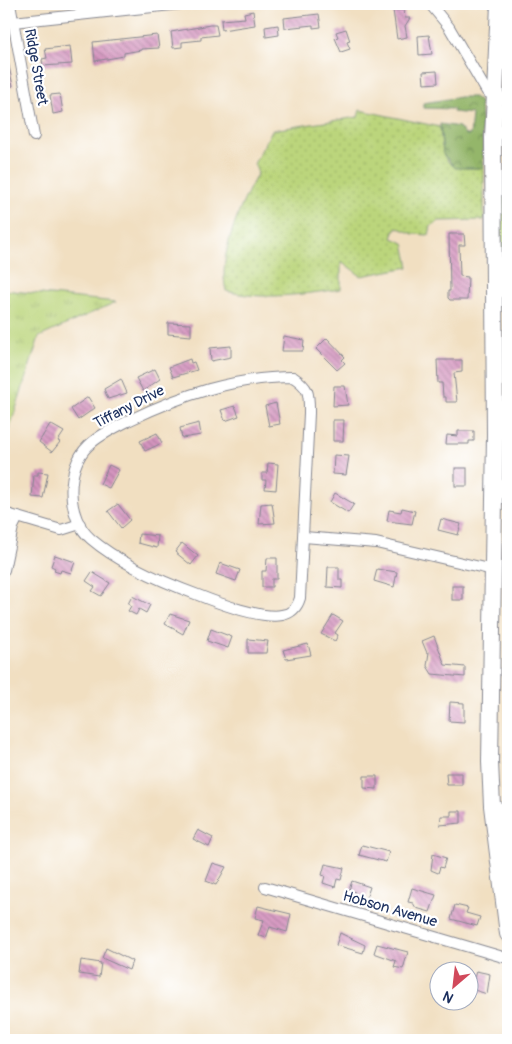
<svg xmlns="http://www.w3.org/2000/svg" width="512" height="1044" font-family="Pangolin,sans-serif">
<defs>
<pattern id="grass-dots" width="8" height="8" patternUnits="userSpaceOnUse" patternTransform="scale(1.25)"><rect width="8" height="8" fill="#bbd57b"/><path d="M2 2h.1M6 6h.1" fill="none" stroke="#a0b76d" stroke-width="1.8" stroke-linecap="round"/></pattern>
<pattern id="forest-crowns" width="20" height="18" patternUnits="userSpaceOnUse" patternTransform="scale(1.25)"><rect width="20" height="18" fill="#94b66b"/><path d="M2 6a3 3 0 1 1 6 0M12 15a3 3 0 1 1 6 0" fill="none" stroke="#78945b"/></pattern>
<pattern id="park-tufts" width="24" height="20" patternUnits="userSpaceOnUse" patternTransform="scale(1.25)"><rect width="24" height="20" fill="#bbd57b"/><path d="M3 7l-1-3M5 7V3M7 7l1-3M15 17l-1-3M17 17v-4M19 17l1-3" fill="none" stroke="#a0b76d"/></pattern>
<pattern id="building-back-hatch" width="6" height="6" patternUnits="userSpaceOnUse" patternTransform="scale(1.25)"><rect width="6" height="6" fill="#d595bf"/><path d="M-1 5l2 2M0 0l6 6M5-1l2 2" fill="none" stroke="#ac7a9e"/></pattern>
</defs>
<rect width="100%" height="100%" fill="#fff"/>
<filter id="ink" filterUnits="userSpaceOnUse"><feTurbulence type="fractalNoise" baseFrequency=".02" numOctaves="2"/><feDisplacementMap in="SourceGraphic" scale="10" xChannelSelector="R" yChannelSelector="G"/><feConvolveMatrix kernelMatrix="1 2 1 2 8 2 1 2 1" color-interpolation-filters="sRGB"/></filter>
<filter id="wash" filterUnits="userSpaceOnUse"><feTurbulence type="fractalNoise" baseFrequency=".0096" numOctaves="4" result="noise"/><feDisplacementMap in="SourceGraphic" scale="20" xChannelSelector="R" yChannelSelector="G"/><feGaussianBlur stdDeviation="1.12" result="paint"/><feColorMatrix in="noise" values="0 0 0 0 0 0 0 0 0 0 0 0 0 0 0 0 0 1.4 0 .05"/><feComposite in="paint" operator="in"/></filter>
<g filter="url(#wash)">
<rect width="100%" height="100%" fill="#f1dfc1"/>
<g fill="url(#grass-dots)" stroke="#6b826c">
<polygon points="505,4 508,4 508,90 502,82"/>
<path d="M360,110l80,17c3,40 6,41 44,41v52l-45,1 -8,5 -2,9 -16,-1 -17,-7 -4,11 12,5 5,24 -48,9 -20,-15v28c-37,5 -78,12 -115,2 -9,-35 15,-88 32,-118l-4,-9 18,-34 86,-13z"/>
<polygon points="499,193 508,193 508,383 507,382"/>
</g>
<polygon fill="url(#forest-crowns)" stroke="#587264" points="460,97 474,97 480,102 484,168 455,168 443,154 440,124 459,127 465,135 470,135 472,114 453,112 454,109 423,108 423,103"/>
<polygon fill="url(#park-tufts)" stroke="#6b826c" points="4,290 116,302 39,337 4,446"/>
<g id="blocks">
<g fill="url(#building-back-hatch)">
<polygon points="393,10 404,10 405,18 410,18 405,26 407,37 397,39"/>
<polygon points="253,11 255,25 222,30 221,20 245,18 244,13"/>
<polygon points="319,14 321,27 313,28 313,25 285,28 284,18"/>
<polygon points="210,25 216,25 218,35 201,37 201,40 182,42 182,47 173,48 171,32"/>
<polygon points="278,25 279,35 266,37 265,27"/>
<polygon points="346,29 350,41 347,42 350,49 341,52 335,38 338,37 336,32"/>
<polygon points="157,35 159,48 141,49 141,50 124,53 124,56 95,61 93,42"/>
<polygon points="429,35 432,54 419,55 418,36"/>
<polygon points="70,46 72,64 43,66 42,59 47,58 45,49"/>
<polygon points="4,56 7,56 13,86 4,88"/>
<polygon points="437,71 438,83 424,84 423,72"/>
<polygon points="60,94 63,112 53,114 50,95"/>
<polygon points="449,234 464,234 465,245 459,245 460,276 468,277 467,300 450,300 448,298 448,291 450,291"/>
<polygon points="168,323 191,324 191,336 168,334"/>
<polygon points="284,336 304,340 303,351 282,351"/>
<polygon points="327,338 345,357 342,360 345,363 337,370 316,349"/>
<polygon points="231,346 231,357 211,361 210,348"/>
<polygon points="190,359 191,363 194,362 197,370 173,377 169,367"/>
<polygon points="437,360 462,360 462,372 454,373 457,402 446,402 446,397 443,397 442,383 438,383"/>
<polygon points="155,369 160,379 143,391 136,378"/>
<polygon points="121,379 127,393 108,399 104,389"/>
<polygon points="334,386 345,386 348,405 333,406"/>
<polygon points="88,397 95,408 78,420 71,409"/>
<polygon points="276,403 280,424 269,426 265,406"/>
<polygon points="235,406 239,416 225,421 221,410"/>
<polygon points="333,420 344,420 343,441 333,441"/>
<polygon points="199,423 201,435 182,438 180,428"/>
<polygon points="50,424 64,432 58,441 60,442 52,452 39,442"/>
<polygon points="458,431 474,431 474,441 469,441 469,444 446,444 447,435 458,436"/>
<polygon points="157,433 162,443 145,451 140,441"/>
<polygon points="334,455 349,456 346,475 333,474"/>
<polygon points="268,463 278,464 276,490 265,489 266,480 262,480 262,473 267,473"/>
<polygon points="109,465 119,470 109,488 100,484"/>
<rect x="455" y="468" width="12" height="18"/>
<polygon points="38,472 48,473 43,498 32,497 34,475 38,475"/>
<polygon points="335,493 354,504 348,513 330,502"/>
<polygon points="272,503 275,523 259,524 261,504"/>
<polygon points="118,504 130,520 121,528 108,511"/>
<polygon points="402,508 415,511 412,524 387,521 389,510 401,512"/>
<polygon points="441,519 461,524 458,535 438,530"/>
<polygon points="139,534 158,536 157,548 138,543"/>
<polygon points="182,543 198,556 191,565 175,552"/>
<polygon points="55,555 75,562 71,573 61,570 60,573 54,571 55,568 51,566"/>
<polygon points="267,558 277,558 277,579 272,579 272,587 262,587 262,571 266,571"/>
<polygon points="220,563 240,570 236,581 216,574"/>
<polygon points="328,567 339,567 339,580 342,580 342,588 327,587"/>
<polygon points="377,569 397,572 394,587 374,581"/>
<polygon points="92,572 110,583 101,596 92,591 95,587 86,581"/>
<rect x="452" y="586" width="11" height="14"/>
<polygon points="132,596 150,605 146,613 139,609 136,615 128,611 131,606 128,604"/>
<polygon points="170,614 189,620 183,634 165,624"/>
<polygon points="333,615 343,621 335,633 338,635 335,641 321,634"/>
<polygon points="211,629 232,637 228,648 207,641"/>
<polygon points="434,636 445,665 465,667 465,677 432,674 427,666 429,652 427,653 422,641"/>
<polygon points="248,639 268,641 266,653 248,653"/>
<polygon points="308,644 311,655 286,659 283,650"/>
<polygon points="450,702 464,703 464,722 449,721"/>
<polygon points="446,773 462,773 462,785 447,785"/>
<polygon points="364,776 377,776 377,789 364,788"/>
<polygon points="451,811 461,811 461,823 440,825 441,816 451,816"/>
<polygon points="198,830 213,838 209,847 193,839"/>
<polygon points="362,845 389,852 386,862 359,855"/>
<polygon points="433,854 446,858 443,868 440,867 438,873 431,870"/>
<polygon points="213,863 226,867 216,885 206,881"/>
<polygon points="325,864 344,868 341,880 337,879 335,887 323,883 325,876 322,875"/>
<polygon points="352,881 370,887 366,899 354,895 355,892 349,890"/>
<polygon points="412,888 436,895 430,912 416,908 413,903 408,902"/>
<polygon points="455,905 468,908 466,913 480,917 477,926 451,919"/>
<polygon points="258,906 291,914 287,932 270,927 266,938 258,935 264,920 255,918"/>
<polygon points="340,933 365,945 363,953 336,945"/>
<polygon points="377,944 408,952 403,969 394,967 396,961 374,953"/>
<polygon points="106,948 132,961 129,970 102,958"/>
<polygon points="81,960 101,963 99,977 79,974"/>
<polygon points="476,971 490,974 487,994 471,989"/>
</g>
</g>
</g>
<g filter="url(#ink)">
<use href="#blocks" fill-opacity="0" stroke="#868790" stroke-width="1"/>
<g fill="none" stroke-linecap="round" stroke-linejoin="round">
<g stroke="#868790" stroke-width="12">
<g id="minor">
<polyline points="10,4 34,136"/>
<polyline points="430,4 449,27 487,92 495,96"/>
<polyline points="13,22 181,4"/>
<path d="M293,377c17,11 16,17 16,36l-9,185c-3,10 -8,15 -18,17 -20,4 -64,-12 -84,-20 -35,-13 -79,-32 -107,-56 -25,-21 -26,-71 -3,-93 11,-11 28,-19 42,-26 52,-25 105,-43 163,-43z"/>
<polyline points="4,513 61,530 80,524"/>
<polyline points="304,537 376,543 493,570"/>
<polyline points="4,570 13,527 18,517"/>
<polyline points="492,806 508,809"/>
<polyline points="265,887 503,957 508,957"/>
</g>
</g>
<g stroke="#868790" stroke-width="14">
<polyline id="tertiary" points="495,96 508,100"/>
</g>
<g stroke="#868790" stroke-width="18">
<polyline id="primary" points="499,4 493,138 495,434 490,762 492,806 508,934"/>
</g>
<use href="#minor" stroke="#fff" stroke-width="10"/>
<use href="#tertiary" stroke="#fff" stroke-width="12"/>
<use href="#primary" stroke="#fff" stroke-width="16"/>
</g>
</g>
<g text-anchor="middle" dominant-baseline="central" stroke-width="4.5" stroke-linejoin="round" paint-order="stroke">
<g font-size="15" fill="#1b2f5e" stroke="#fff">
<text transform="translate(36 67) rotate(80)">Ridge Street</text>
<text transform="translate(129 407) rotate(-27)">Tiffany Drive</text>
<text transform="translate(390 909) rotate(16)">Hobson Avenue</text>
</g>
</g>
<rect width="512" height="1044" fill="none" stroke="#fff" stroke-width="20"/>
<g transform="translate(454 986) rotate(208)"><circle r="24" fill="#ffffff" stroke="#a4acbf"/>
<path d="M0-4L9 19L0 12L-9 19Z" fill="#d1495b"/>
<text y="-8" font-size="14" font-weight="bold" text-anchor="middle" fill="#1b2f5e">N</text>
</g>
</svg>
